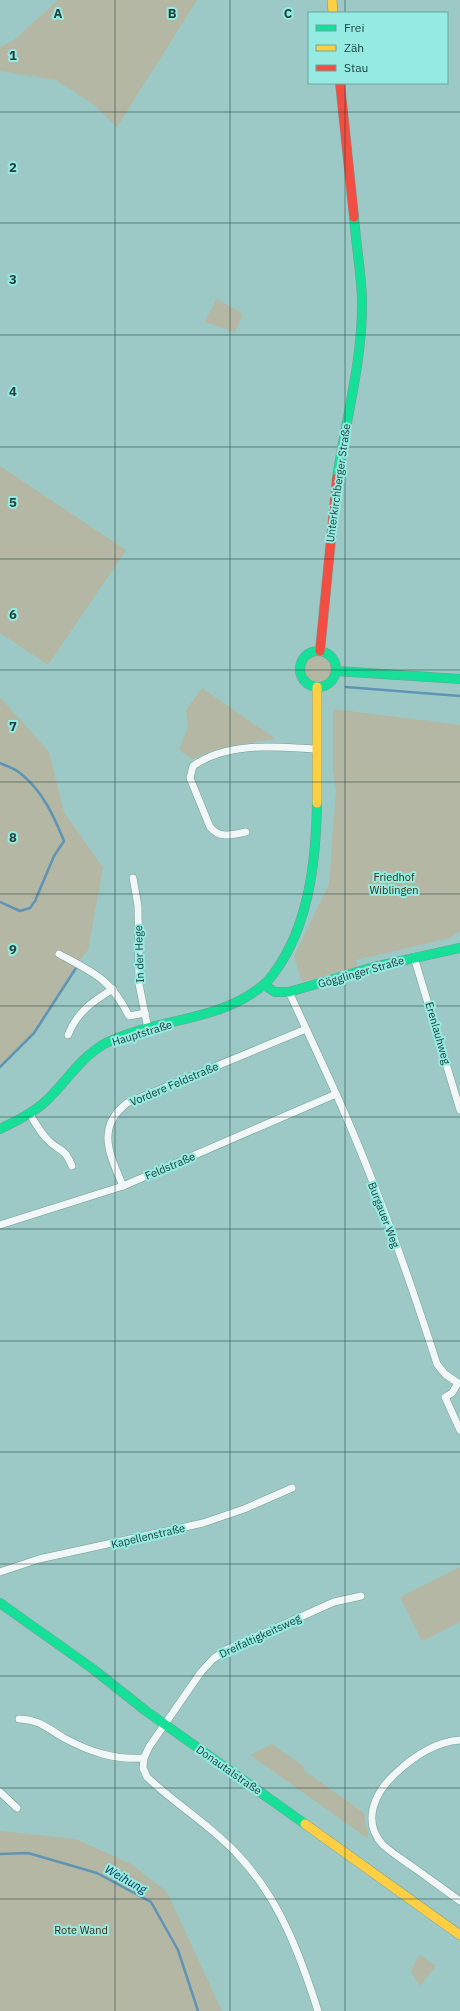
<svg xmlns="http://www.w3.org/2000/svg" width="460" height="2011" font-family="'IBM Plex Sans',sans-serif">
<rect width="100%" height="100%" fill="#9cc9c5"/>
<g fill="#b4b7a3">
<polygon points="58,0 197,0 117,127 93,104 56,80 0,71 0,47 14,40"/>
<polygon points="217,299 243,314 235,332 204,322"/>
<polygon points="0,466 126,550 48,665 0,633"/>
<circle cx="318" cy="669" r="18"/>
<path d="M202,688l74,51c-30,4 -56,7 -83,20l-14,-9 9,-23 -2,-17z"/>
<polygon points="0,697 49,752 64,812 103,868 88,950 77,964 35,1031 20,1048 0,1067"/>
<polygon points="333,709 460,725 460,931 450,938 356,960 357,967 302,982 294,956 329,884 336,790 333,770"/>
<polygon points="460,1567 460,1622 422,1641 400,1597"/>
<polygon points="272,1744 305,1767 303,1770 364,1813 368,1836 367,1838 250,1755"/>
<polygon points="0,1831 76,1839 131,1864 167,1892 222,2011 0,2011"/>
<polygon points="420,1955 436,1966 420,1986 411,1972 415,1962"/>
</g>
<g fill="none" stroke-linecap="round" stroke-linejoin="round">
<g stroke="#5f94b4" stroke-width="2.5">
<polyline points="346,687 460,696"/>
<path d="M0,763c6,3 14,5 20,10 22,17 34,43 44,68l-10,15 -19,45 -5,7 -10,3 -20,-9"/>
<polyline points="0,1067 34,1033 76,968"/>
<polyline points="0,1854 28,1853 97,1873 151,1902 178,1950 198,2011"/>
</g>
<g stroke="#779c98" stroke-width="8">
<g id="street">
<path d="M246,832c-14,3 -26,7 -36,-5l-20,-49 3,-12c35,-25 83,-19 123,-17"/>
<polyline points="133,878 138,906 139,984 148,1029"/>
<path d="M59,954c35,19 51,24 70,62l16,-3"/>
<polyline points="414,957 460,1110"/>
<path d="M289,992c19,41 38,81 56,122 35,81 65,166 92,250l8,10 13,9 -6,10 -7,4 15,33"/>
<path d="M68,1035c9,-23 25,-34 45,-46"/>
<path d="M30,1114c6,11 12,21 21,29 13,10 14,7 21,23"/>
<path d="M123,1186c-13,-31 -28,-58 4,-83l179,-74"/>
<polyline points="0,1225 123,1186 336,1094"/>
<polyline points="0,1572 39,1559 203,1523 244,1509 292,1488"/>
<path d="M19,1719c21,1 28,9 45,19 26,14 50,22 80,20"/>
<path d="M460,1740c-25,2 -46,16 -64,33 -21,19 -35,48 -13,72 9,8 20,15 30,22 15,11 31,22 47,34"/>
<polyline points="0,1792 17,1808"/>
<path d="M318,2011c-18,-56 -38,-111 -79,-155 -27,-30 -63,-51 -92,-79l-4,-9 1,-10 5,-11 52,-75 12,-13 13,-9 108,-48 27,-6"/>
</g>
</g>
<g stroke="#779c98" stroke-width="10">
<g id="fast">
<path d="M337,478c9,-59 26,-119 25,-179 -1,-27 -6,-55 -8,-82"/>
<circle cx="318" cy="669" r="18"/>
<polyline points="336,671 460,679"/>
<polyline points="264,985 275,992 289,992 374,967 460,948"/>
<path d="M0,1129c16,-8 33,-16 46,-28 20,-19 34,-43 58,-57 33,-17 72,-21 107,-32 21,-6 50,-20 63,-39 35,-47 42,-112 43,-170"/>
<polyline points="0,1603 93,1669 146,1711 305,1824"/>
</g>
</g>
<g stroke="#779c98" stroke-width="10">
<g id="slow">
<polyline points="332,0 333,13"/>
<polyline points="317,687 317,803"/>
<polyline points="305,1824 460,1935"/>
</g>
</g>
<g stroke="#779c98" stroke-width="10">
<g id="jam">
<polyline points="340,83 354,217"/>
<polyline points="320,651 337,478"/>
</g>
</g>
<use href="#street" stroke="#f0f7f6" stroke-width="7"/>
<use href="#fast" stroke="#16e098" stroke-width="9"/>
<use href="#slow" stroke="#ffcf43" stroke-width="9"/>
<use href="#jam" stroke="#f24e42" stroke-width="9"/>
</g>
<path fill="none" stroke="#204340" stroke-width="1" stroke-opacity="0.55" d="M115,0v2011M230,0v2011M345,0v13M345,83v1928M0,112h460M0,223h460M0,335h460M0,447h460M0,559h460M0,670h460M0,782h460M0,894h460M0,1006h460M0,1117h460M0,1229h460M0,1341h460M0,1452h460M0,1564h460M0,1676h460M0,1788h460M0,1899h460"/>
<g text-anchor="middle" dominant-baseline="central" stroke-width="4" stroke-linejoin="round" paint-order="stroke">
<g font-size="11" fill="#204340" stroke="#95ebe1">
<text transform="translate(338 483) rotate(-82)">Unterkirchberger Straße</text>
<text transform="translate(139 954) rotate(-92)">In der Hege</text>
<text transform="translate(361 972) rotate(-16)">Gögglinger Straße</text>
<text transform="translate(142 1033) rotate(-17)">Hauptstraße</text>
<text transform="translate(438 1033) rotate(74)">Erenlauhweg</text>
<text transform="translate(174 1084) rotate(-23)">Vordere Feldstraße</text>
<text transform="translate(170 1166) rotate(-23)">Feldstraße</text>
<text transform="translate(384 1215) rotate(69)">Burgauer Weg</text>
<text transform="translate(148 1536) rotate(-13)">Kapellenstraße</text>
<text transform="translate(260 1636) rotate(-25)">Dreifaltigkeitsweg</text>
<text transform="translate(229 1770) rotate(35)">Donautalstraße</text>
</g>
<g font-size="11" fill="#432c14" stroke="#95ebe1">
<text x="394" y="877">Friedhof<tspan x="394" dy="13">Wiblingen</tspan></text>
<text x="81" y="1930">Rote Wand</text>
</g>
<g font-size="12" font-style="italic" fill="#073456" stroke="#95ebe1">
<text transform="translate(126 1879) rotate(29)">Weihung</text>
</g>
</g>
<g font-size="13" text-anchor="middle" font-weight="bold" fill="#204340" stroke="#95ebe1" stroke-width="4" stroke-linejoin="round" paint-order="stroke">
<text x="58" y="18">A</text>
<text x="172" y="18">B</text>
<text x="288" y="18">C</text>
<text x="13" y="60">1</text>
<text x="13" y="172">2</text>
<text x="13" y="284">3</text>
<text x="13" y="396">4</text>
<text x="13" y="507">5</text>
<text x="13" y="619">6</text>
<text x="13" y="731">7</text>
<text x="13" y="842">8</text>
<text x="13" y="954">9</text>
</g>
<rect x="308" y="12" width="140" height="72" fill="#95ebe1" stroke="#66a8a1"/>
<rect x="316" y="25" width="20" height="6" fill="#16e098" stroke="#66a8a1"/>
<text x="344" y="32" font-size="12" fill="#204340">Frei</text>
<rect x="316" y="45" width="20" height="6" fill="#ffcf43" stroke="#66a8a1"/>
<text x="344" y="52" font-size="12" fill="#204340">Zäh</text>
<rect x="316" y="65" width="20" height="6" fill="#f24e42" stroke="#66a8a1"/>
<text x="344" y="72" font-size="12" fill="#204340">Stau</text>
</svg>
